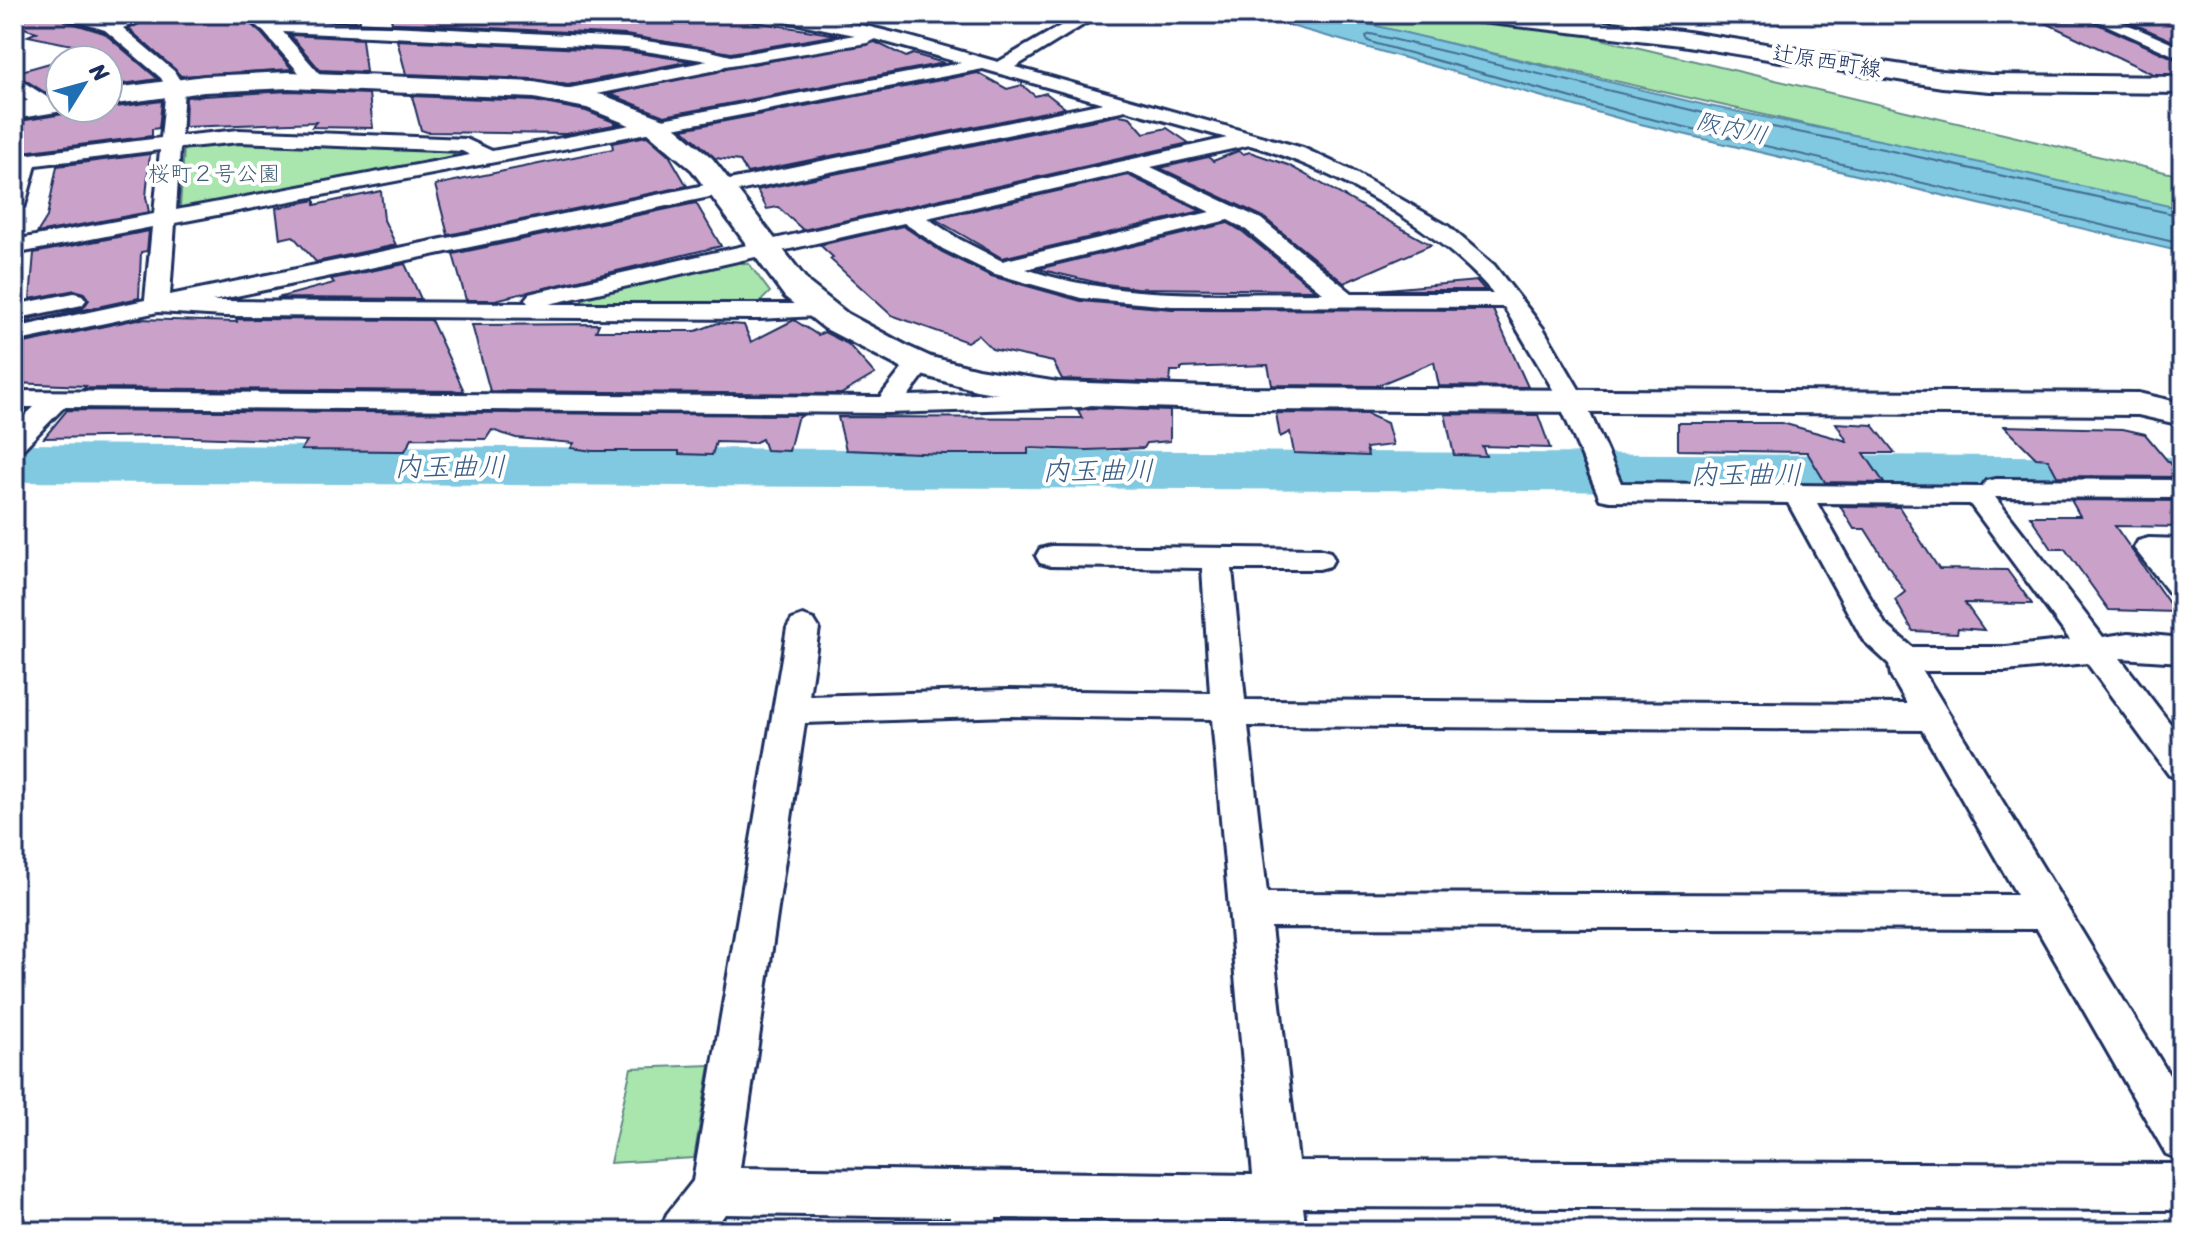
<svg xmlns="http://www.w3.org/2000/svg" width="2196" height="1245" font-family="Sriracha,'Klee One',sans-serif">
<rect width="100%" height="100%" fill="#fff"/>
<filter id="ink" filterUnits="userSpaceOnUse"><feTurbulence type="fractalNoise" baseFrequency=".0125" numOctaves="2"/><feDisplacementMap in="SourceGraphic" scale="16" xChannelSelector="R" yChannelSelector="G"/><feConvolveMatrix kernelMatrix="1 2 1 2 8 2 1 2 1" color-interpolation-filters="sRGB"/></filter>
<g filter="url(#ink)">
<g fill="#a8e6ad" stroke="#628a86" stroke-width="2">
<polygon points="1321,14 1444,14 1589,36 2182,176 2182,210"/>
<polygon points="248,141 459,150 454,159 198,207 180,207 184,148 195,143"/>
<polygon points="727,261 749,264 770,292 757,305 589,305 583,299 588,293"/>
<polygon points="710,1065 694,1158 610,1163 631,1068"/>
</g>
<polygon fill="#81c9e1" stroke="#588bad" stroke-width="2" points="1248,14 1327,14 1709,106 1884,141 2182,209 2182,252 1632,122"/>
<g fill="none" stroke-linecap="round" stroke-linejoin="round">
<polyline stroke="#446d92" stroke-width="2" points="2182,216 1883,149 1708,114 1371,34 1366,36 1368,41 1377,44 1634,115 2182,244"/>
<polygon fill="#81c9e1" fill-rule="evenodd" points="14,444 2182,457 2182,495 14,482"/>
</g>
<g fill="#caa2c9" stroke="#1b2f5e" stroke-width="2">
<polygon points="14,14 61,14 65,21 104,33 158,79 108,86 108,60 60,60 60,93 49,95 14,73 96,50 28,36 37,32 14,25"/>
<polygon points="158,14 239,14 262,34 292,69 181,76 129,29"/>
<polygon points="266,14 359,14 360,21 274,20"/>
<polygon points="390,14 456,14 525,20 538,14 706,14 837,35 731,53 626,35 392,23"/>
<polygon points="2182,20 2182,45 2127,21"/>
<polygon points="2091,21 2182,62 2182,74 2153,74 2044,22"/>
<polygon points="290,35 362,39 366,72 320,70"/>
<polygon points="397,40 626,51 691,61 568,85 534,79 406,74"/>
<polygon points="875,42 906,57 913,54 944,63 664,116 610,94 726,69"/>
<polygon points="978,73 1007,89 1022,85 1035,96 1046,93 1065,108 747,173 740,161 715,158 683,129"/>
<polygon points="289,91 369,94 373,128 312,127 316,122 185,127 186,97"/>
<polygon points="412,96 534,101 586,111 619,124 566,134 427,132 421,130"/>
<polygon points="162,101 159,128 152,129 152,136 14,153 14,122 69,113 71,108 108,108"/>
<polygon points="1119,115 1130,117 1144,133 1167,128 1189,143 803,230 778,207 767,209 757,190"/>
<polygon points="647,136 669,155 687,186 448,235 435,185 613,149 612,143"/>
<polygon points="1238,151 1243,154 1250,152 1288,165 1431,245 1344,283 1262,216 1160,168 1208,157 1213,161"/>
<polygon points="150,154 146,197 149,212 37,233 47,217 57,166"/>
<polygon points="1128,175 1201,211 1002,258 935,219"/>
<polygon points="381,191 384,220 396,245 316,262 293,236 280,239 276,208 315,200 315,205"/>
<polygon points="696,203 721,246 495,300 466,300 453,254"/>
<polygon points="1228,223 1243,232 1315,290 1136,288 1099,283 1038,269"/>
<polygon points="903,226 942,252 991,276 1081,301 1172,309 1493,310 1528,387 1439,386 1434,362 1376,386 1272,385 1268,365 1181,368 1181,371 1171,371 1170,383 1062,379 1053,362 992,349 978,335 967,342 891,315 830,259 833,257 820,245"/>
<polygon points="149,231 147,251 141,252 139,298 27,322 28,319 83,308 89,300 84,293 75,290 30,299 34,253"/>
<polygon points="405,264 421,299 277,298 334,283 331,279"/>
<polygon points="1477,281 1485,290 1376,290"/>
<polygon points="138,319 237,322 236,319 431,320 464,391 84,388 86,386 14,383 14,357 25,343"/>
<polygon points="794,320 818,335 824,332 848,344 875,374 841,394 490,391 472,325 599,324 596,331 696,331 718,323 744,325 751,342"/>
<polygon points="1091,408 1170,411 1170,441 1147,443 1144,448 1086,450 1028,448 1028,454 944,454 846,450 838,417 1082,418 1078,410"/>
<polygon points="67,410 803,415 797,419 789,451 766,450 762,439 754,443 716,442 712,455 679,454 679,451 593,451 571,448 574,443 516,438 492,430 486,439 412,438 405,451 396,451 301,450 307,441 162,436 44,438"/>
<polygon points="1276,413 1367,414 1387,423 1393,445 1366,448 1368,456 1294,453 1290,432 1280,437"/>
<polygon points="1445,414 1538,415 1550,448 1482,446 1486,456 1454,455"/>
<polygon points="1678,423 1782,423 1847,441 1836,423 1873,425 1895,453 1864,453 1884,483 1825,482 1807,452 1678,450"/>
<polygon points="2004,426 2123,429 2145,434 2181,477 2057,476 2048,459 2036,458"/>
<polygon points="2071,500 2182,501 2182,527 2115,526 2175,612 2109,610 2065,549 2052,549 2030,516 2080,516"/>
<polygon points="1840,506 1899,507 1939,569 2007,570 2032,604 1965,603 1984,630 1958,628 1957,633 1913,631 1895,600 1905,592 1865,529 1854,529"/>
</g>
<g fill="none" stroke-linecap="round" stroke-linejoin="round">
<g stroke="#1b2f5e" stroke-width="6">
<g id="street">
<path d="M64,14h26l21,6 19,-6h25l-32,14 51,43 10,16 -3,49 58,-6 227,9 26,12 469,-88 -86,-24 -8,4 -142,23 -8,4 -150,30 -9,-6 2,-4 148,-29 -82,-13 -343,-16 42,48 -9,6 -7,-2 -45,-52 -22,-18h19l12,9 21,-2 332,17 80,12 25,6 124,-21 -80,-16 -8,-5c78,0 155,27 231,48l83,-48h20l-86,53 288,81 47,22 98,56 46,39 49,63 37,63 41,92 361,4 4,-6 10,-2 186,1v18l-187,-1 108,140 26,-4 53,5v24l-62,-4 62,81v40l-13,-4 -82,-112 -81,8h-83l259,425v64l-16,-6 -129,-225 -766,-2 27,234 884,3v46l-879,-3 3,24h-48v-10l-262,-3v13h-48l2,-14 -225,-3 -12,17h-53l7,-17 26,-33 94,-553 5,-8 11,-4 11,4 5,8 -10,68 199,-6 202,3 -8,-125 -151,-2 -11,-3 -4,-7 4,-7 11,-3 268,3 11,3 4,7 -4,7 -11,3h-87l13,131 662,4 -16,-28 -2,-12 -26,-24 -75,-137 -178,-2 -10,-2 -46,-108 -50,-84 -332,-1 -91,-8 -89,-25 -49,-24 -39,-26 -355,81h278l3,5 -3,5 -9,2 -60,3 -534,-3 -66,-4 -144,30v-14l131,-28 7,-73 -138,27v-14l140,-26 6,-64 -124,15 -11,40 -11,6v-55l147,-18 5,-51 -5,-9 -56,-48 -39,-12zM983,69l120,34 -933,192 5,-72zM1126,110l101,28 -690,154 -8,2 -4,5 3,4 -316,-2zM239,142l223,9 8,4 -294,55 4,-62zM1250,145c82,23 188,83 243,148h-141l-91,-74 -110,-52zM1128,172l82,40 -208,49 -43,-22 -32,-21zM1228,220l17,9 78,64c-98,0 -203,8 -297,-24zM1817,503l153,1 100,136 -64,7h-94l-27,-23zM1008,716l204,3 41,456 -513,-7 65,-445zM1248,726l674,4 95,165 -750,-2z"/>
<polygon points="2082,14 2104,14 2182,48 2182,59"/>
<polygon points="14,76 55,102 58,106 55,110 41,110 14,91"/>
<polygon points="74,293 82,295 86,300 82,305 14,319 14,305"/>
<polygon points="919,356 928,359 932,364 908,396 1082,391 1091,393 1095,399 1091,405 1082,407 888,413 64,407 24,448 14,450 14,426 34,407 14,407 14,391 880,397 910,359"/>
<polygon points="2149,538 2182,539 2182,559 2175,559 2182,567 2182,598 2171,595 2134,548 2138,541"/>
</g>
</g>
<g stroke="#1b2f5e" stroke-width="6">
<g id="secondary">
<polygon points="1461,14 1534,14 1681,31 1942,71 1990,75 2182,77 2182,93 1990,91 1942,87 1681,45 1473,21 1465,19"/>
<polygon points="289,72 534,82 603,95 667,120 712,158 809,283 848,314 909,347 931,357 978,369 1058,382 1239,388 2138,393 2182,403 2182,425 2138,415 1239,410 1058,404 976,390 907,371 824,328 785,297 692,170 647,132 587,108 534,98 289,88 204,92 108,105 108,89 204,76"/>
<polygon points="60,96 60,108 69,110 14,119 14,103"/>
</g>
</g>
<use href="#street" fill="#fff" fill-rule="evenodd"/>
<use href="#secondary" fill="#fff" fill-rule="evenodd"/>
</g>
</g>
<g text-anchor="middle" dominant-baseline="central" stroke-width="8" stroke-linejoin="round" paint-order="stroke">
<g font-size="22" fill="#1b2f5e" stroke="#fff">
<text transform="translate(1827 61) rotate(9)">辻原西町線</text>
</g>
<g font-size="22" fill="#3e5d72" stroke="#fff">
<text x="214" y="173">桜町２号公園</text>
</g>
<g font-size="24" font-style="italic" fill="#3a5d85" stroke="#fff">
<text transform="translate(1732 128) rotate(13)">阪内川</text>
</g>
<g font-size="28" font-style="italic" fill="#3a5d85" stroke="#fff">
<text x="450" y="466">内玉曲川</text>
<text x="1098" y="470">内玉曲川</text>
<text x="1746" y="474">内玉曲川</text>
</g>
</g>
<rect width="2196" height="1245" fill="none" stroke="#fff" stroke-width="48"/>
<rect x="24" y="24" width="2148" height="1197" fill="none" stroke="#1b2f5e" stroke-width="3" filter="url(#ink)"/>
<g transform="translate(84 84) rotate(53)"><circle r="38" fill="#ffffff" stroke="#a4acbf" stroke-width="2"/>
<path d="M0-6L14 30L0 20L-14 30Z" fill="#1f6fb2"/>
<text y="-12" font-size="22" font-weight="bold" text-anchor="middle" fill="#1b2f5e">N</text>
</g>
</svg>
